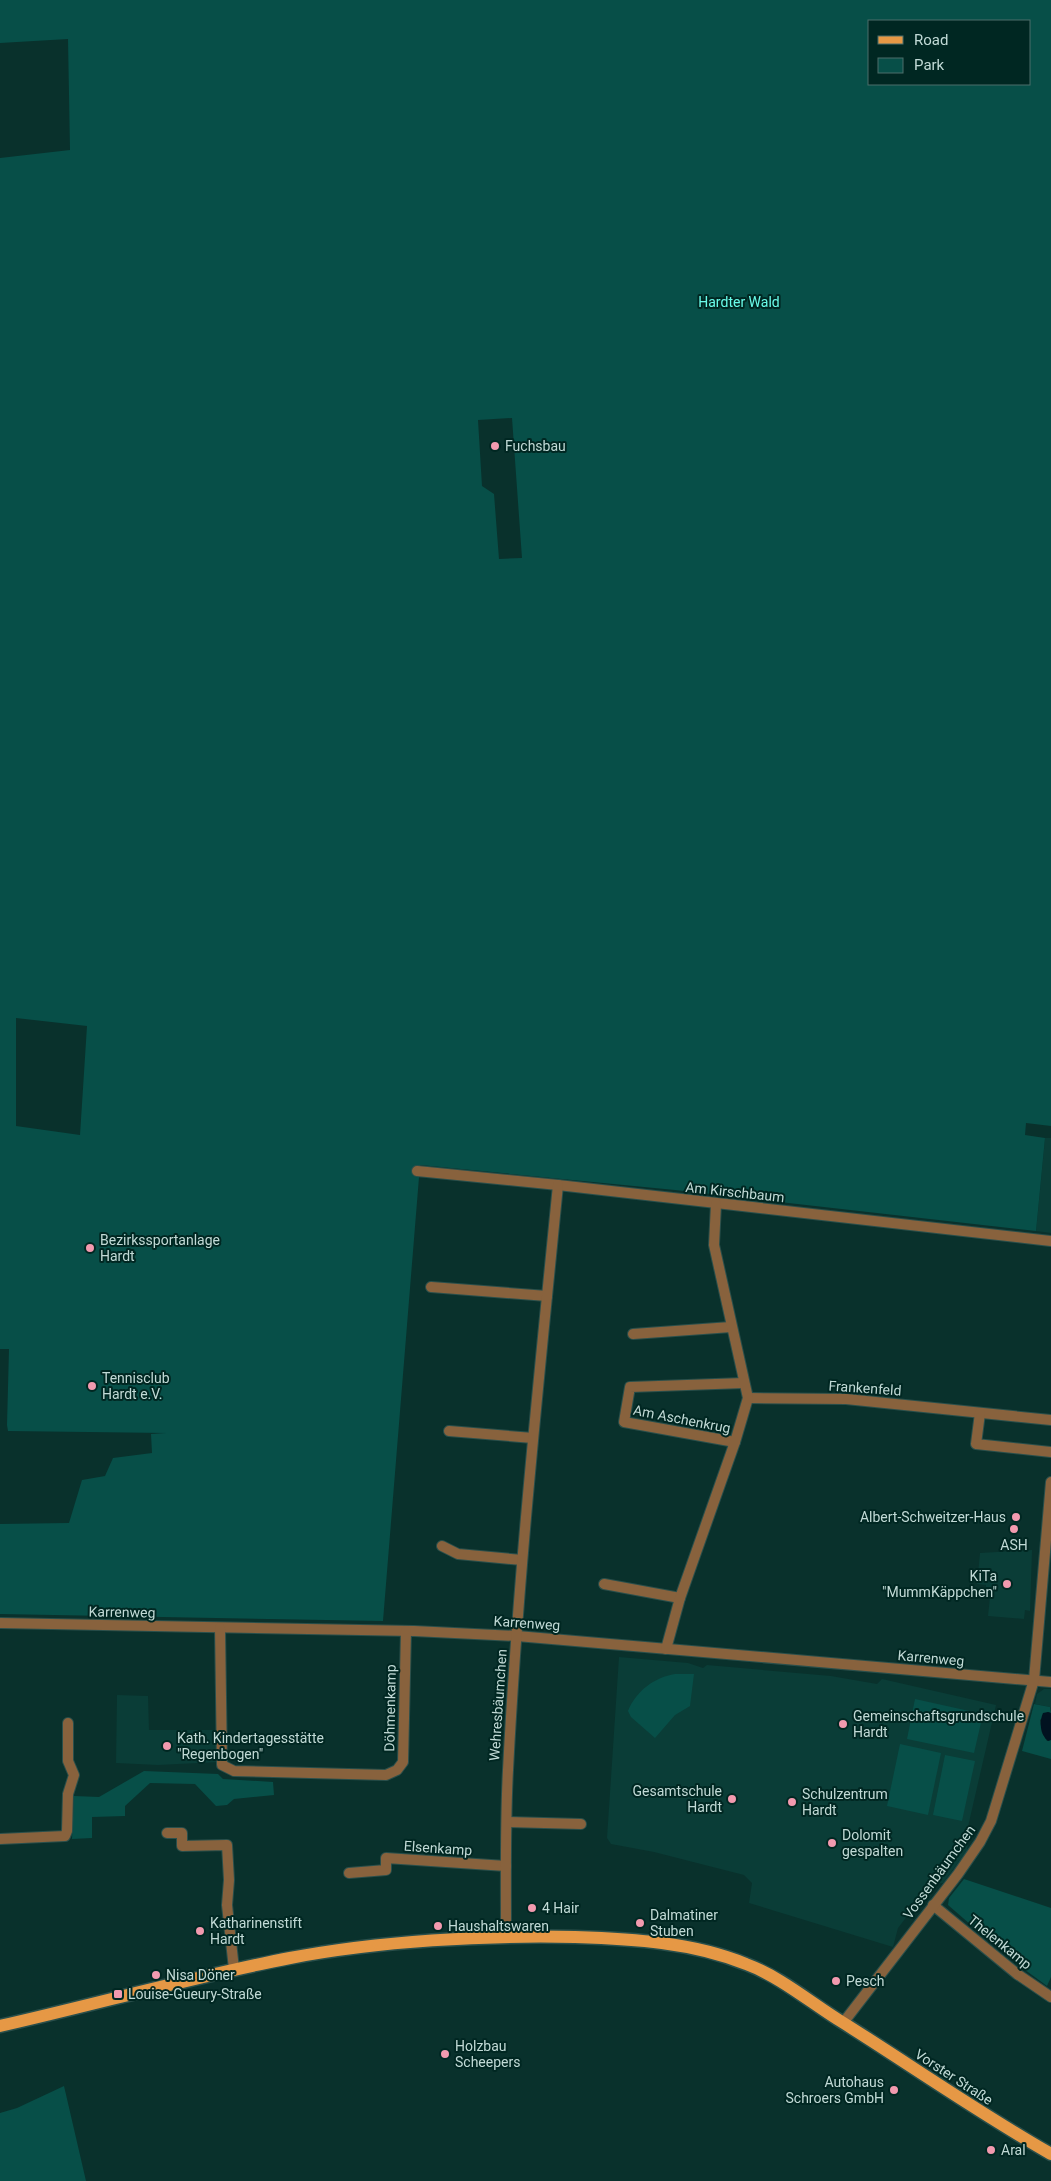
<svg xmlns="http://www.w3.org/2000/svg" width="1051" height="2181" font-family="Roboto,sans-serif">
<rect width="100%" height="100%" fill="#09312c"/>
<g fill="#0a3d37">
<polygon points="1045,1138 1051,1138 1051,1233 1036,1231"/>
<polygon points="1032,1550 1030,1611 1025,1610 1024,1619 988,1616 990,1597 985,1596 986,1585 977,1584 980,1553"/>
<polygon points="619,1657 688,1663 703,1668 707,1665 831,1676 877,1684 882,1679 996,1705 967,1831 969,1836 967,1851 943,1883 932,1884 898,1928 893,1947 749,1903 752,1883 744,1875 654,1852 611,1844 607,1838"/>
<polygon points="1044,1689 1051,1689 1051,1710 1050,1707 1035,1704 1037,1694"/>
<polygon points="117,1695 148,1696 149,1730 218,1730 219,1762 158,1765 116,1763"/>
</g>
<g fill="#074f48" fill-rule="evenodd">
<path d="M0,0h1051v1126l-25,-3 -1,12 20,3 -9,93 -361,-41 -255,-25 -37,456 -383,-7v-90l69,-1 13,-43 23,-4 8,-18 39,-5 -1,-19 15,-1 -158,-2 -1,-6 2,-76h-9v-1191l70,-8 -2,-111 -68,4zM870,21h160v63h-160zM512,418l10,140 -23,1 -5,-65 -12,-8 -4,-66zM16,1018l71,8 -7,109 -64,-9z"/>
<path d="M675,1674h19l-4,32 -15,9 -20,23 -24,-21 -3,-6c8,-20 27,-34 47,-37z"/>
<polygon points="915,1699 983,1714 974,1753 907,1739"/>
<polygon points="1034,1704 1050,1707 1051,1713 1048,1712 1040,1720 1042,1733 1047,1741 1051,1740 1051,1759 1022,1751"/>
<polygon points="900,1744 941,1753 928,1815 887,1806"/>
<polygon points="945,1755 975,1761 962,1821 933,1815"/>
<polygon points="144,1771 218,1774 223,1779 273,1782 274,1795 234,1799 227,1805 216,1806 195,1784 150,1783 125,1806 125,1816 92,1817 92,1838 72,1839 74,1796 99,1797"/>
<polygon points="964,1879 1051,1908 1051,1977 1047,1986 1009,1958 948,1905 949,1898"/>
<polygon points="64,2086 86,2181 0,2181 0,2113 17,2108"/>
</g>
<path fill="#011220" d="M1048,1712l3,1v27l-3,1c-8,-7 -9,-19 -5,-28z"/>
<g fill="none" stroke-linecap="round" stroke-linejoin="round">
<g stroke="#2a4f4b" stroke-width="12">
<g id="minor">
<polyline points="417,1171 558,1185 1051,1241"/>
<polyline points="431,1287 547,1296"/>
<polyline points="633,1334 731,1327"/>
<polyline points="748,1398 846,1399 1051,1420"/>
<polyline points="980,1413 976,1444 1051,1452"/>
<polyline points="449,1431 533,1438"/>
<polyline points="735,1442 624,1422 630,1387 744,1383"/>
<polyline points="442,1546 458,1554 522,1560"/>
<polyline points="604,1584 680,1598"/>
<polyline points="0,1623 414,1631 517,1636 1051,1682"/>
<polyline points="220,1628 222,1765 234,1771 386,1775 397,1770 403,1762 406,1631"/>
<polyline points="666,1649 680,1598 735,1442 748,1398 714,1245 716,1204"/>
<polyline points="508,1822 581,1824"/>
<polyline points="167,1833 182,1833 182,1846 227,1845 229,1880 227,1905 234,1969"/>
<polyline points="0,1839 65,1836 67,1831 68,1794 74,1775 68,1761 68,1723"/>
<polyline points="349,1873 386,1870 386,1858 506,1866"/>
<polyline points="933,1905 1017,1974 1051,1997"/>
<path d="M506,1937c0,-56 -1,-112 2,-167 10,-196 31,-391 50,-585"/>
<polyline points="843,2023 958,1874 980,1842 991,1821 1034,1680 1051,1482"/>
</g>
</g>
<g stroke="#2a4f4b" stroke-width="15">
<path id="major" d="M0,2026c97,-22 192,-49 290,-68 89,-17 195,-23 285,-21 58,2 117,5 171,27 35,13 65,39 96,58 70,44 137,91 209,132"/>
</g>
<use href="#minor" stroke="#88623d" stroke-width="10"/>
<use href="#major" stroke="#e69845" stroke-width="12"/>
</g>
<g fill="#f29aaf" stroke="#002722" stroke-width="2">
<circle cx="495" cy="446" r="5"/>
<circle cx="90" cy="1248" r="5"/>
<circle cx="92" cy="1386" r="5"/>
<circle cx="1016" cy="1517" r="5"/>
<circle cx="1014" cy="1529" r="5"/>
<circle cx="1007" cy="1584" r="5"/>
<circle cx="843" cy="1724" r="5"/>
<circle cx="167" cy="1746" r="5"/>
<circle cx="732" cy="1799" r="5"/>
<circle cx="792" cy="1802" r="5"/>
<circle cx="832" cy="1843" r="5"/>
<circle cx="532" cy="1908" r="5"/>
<circle cx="640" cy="1923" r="5"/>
<circle cx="438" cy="1926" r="5"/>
<circle cx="200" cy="1931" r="5"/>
<circle cx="156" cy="1975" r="5"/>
<circle cx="836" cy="1981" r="5"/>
<rect x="113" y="1989" width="10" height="10" rx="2.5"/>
<circle cx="445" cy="2054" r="5"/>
<circle cx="894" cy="2090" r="5"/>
<circle cx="991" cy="2150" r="5"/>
</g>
<g text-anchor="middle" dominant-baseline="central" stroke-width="4" stroke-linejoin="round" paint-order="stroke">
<g font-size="14" fill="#69fcea" stroke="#002722">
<text x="739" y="302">Hardter Wald</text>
</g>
<g font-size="14" fill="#c1dad6" stroke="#002722" text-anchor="start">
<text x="505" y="446">Fuchsbau</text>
<text x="100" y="1240">Bezirkssportanlage<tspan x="100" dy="16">Hardt</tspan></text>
<text x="102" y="1378">Tennisclub<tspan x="102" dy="16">Hardt e.V.</tspan></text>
<text x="1006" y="1517" text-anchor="end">Albert-Schweitzer-Haus</text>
<text x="1014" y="1545" text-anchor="middle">ASH</text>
<text x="997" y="1576" text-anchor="end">KiTa<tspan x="997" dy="16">"MummKäppchen"</tspan></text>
<text x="853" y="1716">Gemeinschaftsgrundschule<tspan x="853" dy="16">Hardt</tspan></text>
<text x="177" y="1738">Kath. Kindertagesstätte<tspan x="177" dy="16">"Regenbogen"</tspan></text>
<text x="722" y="1791" text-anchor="end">Gesamtschule<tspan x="722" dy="16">Hardt</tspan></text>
<text x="802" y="1794">Schulzentrum<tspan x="802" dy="16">Hardt</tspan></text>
<text x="842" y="1835">Dolomit<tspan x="842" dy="16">gespalten</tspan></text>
<text x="542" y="1908">4 Hair</text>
<text x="650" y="1915">Dalmatiner<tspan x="650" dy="16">Stuben</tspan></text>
<text x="210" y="1923">Katharinenstift<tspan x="210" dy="16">Hardt</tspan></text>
<text x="448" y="1926">Haushaltswaren</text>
<text x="166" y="1975">Nisa Döner</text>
<text x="846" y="1981">Pesch</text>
<text x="128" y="1994">Louise-Gueury-Straße</text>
<text x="455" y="2046">Holzbau<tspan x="455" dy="16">Scheepers</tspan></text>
<text x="884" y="2082" text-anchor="end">Autohaus<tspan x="884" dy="16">Schroers GmbH</tspan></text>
<text x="1001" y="2150">Aral</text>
</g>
<g font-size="14" fill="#c1dad6" stroke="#002722">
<text transform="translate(735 1192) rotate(6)">Am Kirschbaum</text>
<text transform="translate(865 1388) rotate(4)">Frankenfeld</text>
<text transform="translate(682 1419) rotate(11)">Am Aschenkrug</text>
<text transform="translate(122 1612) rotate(1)">Karrenweg</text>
<text transform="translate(527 1623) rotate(4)">Karrenweg</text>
<text transform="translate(931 1658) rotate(5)">Karrenweg</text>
<text transform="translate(498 1705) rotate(-86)">Wehresbäumchen</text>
<text transform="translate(390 1708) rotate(-89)">Döhmenkamp</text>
<text transform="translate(438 1848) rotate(4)">Elsenkamp</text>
<text transform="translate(939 1872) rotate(-54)">Vossenbäumchen</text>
<text transform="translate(1000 1942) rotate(39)">Thelenkamp</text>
<text transform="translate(954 2077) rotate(33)">Vorster Straße</text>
</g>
</g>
<rect x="868" y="20" width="162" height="65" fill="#002722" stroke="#4d6f6a"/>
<rect x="878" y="36" width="25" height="8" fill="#e69845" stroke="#4d6f6a"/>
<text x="914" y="45" font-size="15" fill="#c1dad6">Road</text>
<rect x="878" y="58" width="25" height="15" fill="#074f48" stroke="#4d6f6a"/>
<text x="914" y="70" font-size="15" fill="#c1dad6">Park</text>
</svg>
